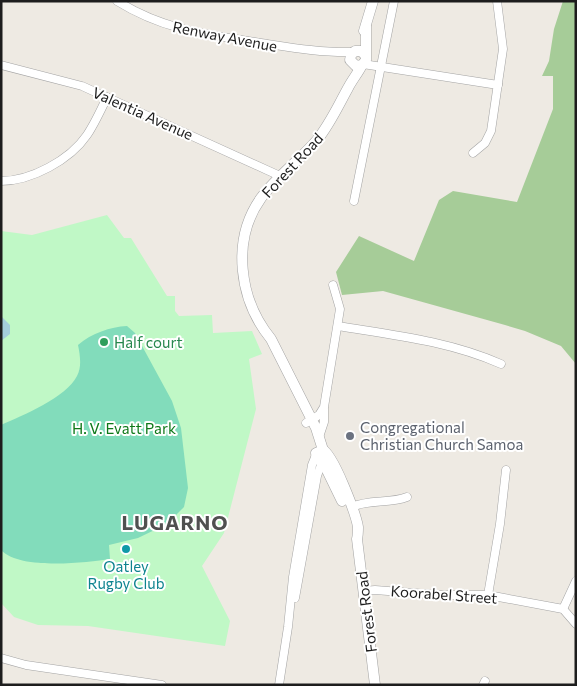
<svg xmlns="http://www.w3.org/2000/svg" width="577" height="686" font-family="Commissioner,sans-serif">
<rect width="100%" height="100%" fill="#eeeae3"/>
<polygon fill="#a6cc98" points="563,1 576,1 576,364 561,346 525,331 505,325 383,291 342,295 336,272 359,236 414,261 439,200 453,191 517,202 553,109 553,76 542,76 549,61 554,29"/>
<polygon fill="#c0f8c6" points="107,215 124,238 131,238 167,296 175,296 175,311 179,316 212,315 213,333 252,331 262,354 249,359 256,409 224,533 202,566 230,621 225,646 88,626 38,625 14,617 1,603 1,231 32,235"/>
<path fill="#82dcbb" d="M127,326l8,7 37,68 9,27 7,60 -4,19 -17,17 -29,14 -29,7 1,14c-25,4 -91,11 -109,-9v-125c22,-10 65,-27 76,-49 5,-9 3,-21 1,-31 14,-12 32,-18 49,-19z"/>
<polygon fill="#a4cddb" points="1,316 10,325 10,334 1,341"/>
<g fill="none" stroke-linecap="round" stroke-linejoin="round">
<g stroke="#a4a4a4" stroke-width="9">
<g id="minor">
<path d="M117,1c45,28 86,33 138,41 33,5 65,11 98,10"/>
<polyline points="363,64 498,85"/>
<polyline points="1,65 82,86 280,176"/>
<polyline points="473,153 485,143 491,131 503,49 497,1"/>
<path d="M1,181c30,0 69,-21 86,-46 8,-12 14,-25 20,-38"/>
<polyline points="354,201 394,1"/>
<path d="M338,326c55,9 111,15 163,38"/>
<polyline points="306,423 319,415 324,407 340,309 333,285"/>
<polyline points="319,437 324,422 324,409"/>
<path d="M352,507c17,-8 37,-3 55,-10"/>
<polyline points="364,591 375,590 440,595 488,595 563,609 576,624"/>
<polyline points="488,595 500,524 506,470"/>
<polyline points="295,598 317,476 322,462"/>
<polyline points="563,609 576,581"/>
<polyline points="1,658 26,665 162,685"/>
<polyline points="279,685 288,627 293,577 312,465 316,455"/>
<polyline points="483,685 485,681"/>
</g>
</g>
<g stroke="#a4a4a4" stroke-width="11">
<g id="tertiary">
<polyline points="364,31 373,1"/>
<polyline points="365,55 361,51 355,51 351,55 350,60 356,66 362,65 366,60 366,26"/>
<path d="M323,450l-7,-22 -45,-89c-32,-39 -40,-99 -10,-141 16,-22 39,-38 56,-58 13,-16 21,-34 31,-52 4,-8 10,-15 14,-23"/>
<path d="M323,450c10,4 33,64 35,77 0,4 0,8 -1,12l18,146"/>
<polyline points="323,450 316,453 317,459 322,462 327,458"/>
<polyline points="323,462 342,501"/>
</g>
</g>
<use href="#minor" stroke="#fff" stroke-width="8"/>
<use href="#tertiary" stroke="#fff" stroke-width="10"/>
</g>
<circle fill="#2e9e5b" stroke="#fff" stroke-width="2" cx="104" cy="342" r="5"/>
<circle fill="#6b7280" stroke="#fff" stroke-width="2" cx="350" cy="436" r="5"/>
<circle fill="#0f9aa8" stroke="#fff" stroke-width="2" cx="126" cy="549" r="5"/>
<g text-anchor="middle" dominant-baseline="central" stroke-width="4" stroke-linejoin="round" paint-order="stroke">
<g font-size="15" fill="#1d1d1d" stroke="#fff">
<text transform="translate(225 36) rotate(11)">Renway Avenue</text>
<text transform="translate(143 113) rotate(24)">Valentia Avenue</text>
<text transform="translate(292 165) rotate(-47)">Forest Road</text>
<text transform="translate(444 594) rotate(4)">Koorabel Street</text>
<text transform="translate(366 612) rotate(-97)">Forest Road</text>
</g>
<g font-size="15" fill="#27864d" stroke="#fff" text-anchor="start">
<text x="114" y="342">Half court</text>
</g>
<g font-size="15" fill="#5b616d" stroke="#fff" text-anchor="start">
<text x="360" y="427">Congregational<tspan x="360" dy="17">Christian Church Samoa</tspan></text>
</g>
<g font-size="15" fill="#0e7819" stroke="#fff">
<text x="124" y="428">H. V. Evatt Park</text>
</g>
<g font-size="15" fill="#0d838f" stroke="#fff">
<text x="126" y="566">Oatley<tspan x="126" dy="17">Rugby Club</tspan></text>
</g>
<g font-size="20" font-weight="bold" letter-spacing="1" fill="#505050" stroke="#fff">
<text x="175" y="522">LUGARNO</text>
</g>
</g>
<rect width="577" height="686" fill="none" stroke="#1d1d1d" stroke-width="5"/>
</svg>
